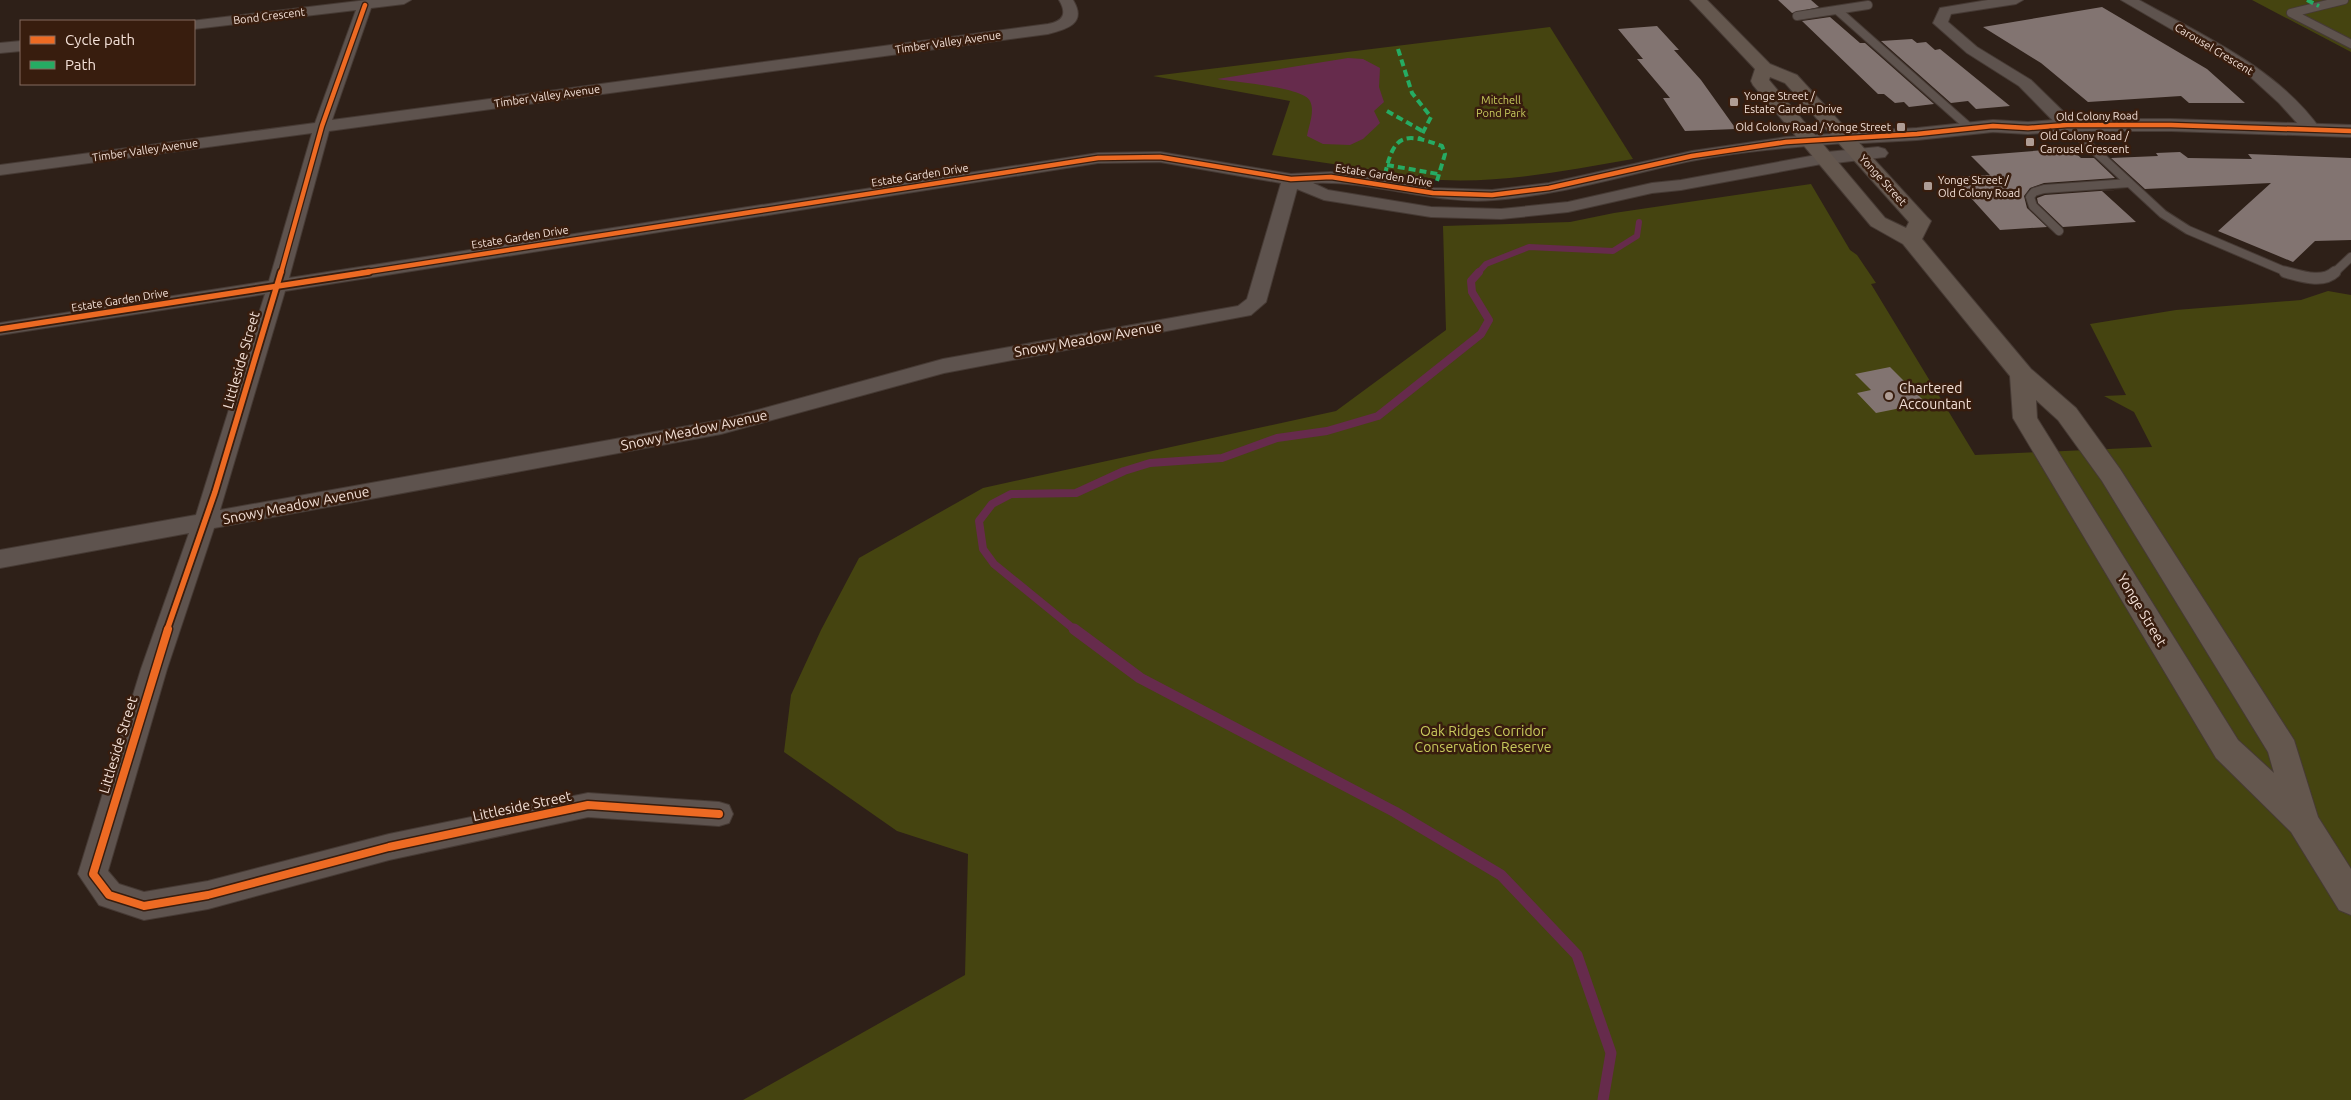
<svg xmlns="http://www.w3.org/2000/svg" width="2351" height="1100" font-family="Ubuntu,sans-serif">
<rect width="100%" height="100%" fill="#2e2018"/>
<g fill="#454410">
<polygon points="2252,0 2351,0 2351,52"/>
<path d="M1550,27l83,132c-64,11 -126,24 -192,21l-169,-25 18,-54 -137,-25z"/>
<polygon points="1811,184 1850,250 1857,255 1876,283 1871,284 1975,455 2152,447 2134,412 2104,396 2126,395 2090,324 2176,310 2301,300 2328,291 2351,295 2351,1100 743,1100 965,975 968,854 897,831 784,752 791,695 821,630 859,558 983,488 1336,411 1446,330 1443,226 1570,222 1614,213"/>
</g>
<path fill="#662b4c" d="M1348,58l15,1 17,9 -1,19 5,15 -10,9 6,12 -17,16 -13,6 -27,-1 -16,-8c2,-11 8,-25 3,-35 -7,-14 -76,-19 -93,-22z"/>
<g fill="none" stroke-linecap="round" stroke-linejoin="round">
<polyline stroke="#662b4c" stroke-width="6" points="1478,273 1486,264 1529,247 1613,251 1637,236 1639,222"/>
<polyline stroke="#662b4c" stroke-width="8" points="1075,630 994,564 983,549 979,521 992,504 1011,494 1076,493 1124,471 1150,463 1222,458 1277,438 1327,431 1378,416 1481,334 1489,320 1472,292 1471,281 1479,272"/>
<polyline stroke="#662b4c" stroke-width="11" points="1074,629 1140,678 1395,812 1501,875 1577,955 1611,1053 1603,1100"/>
</g>
<g fill="#827471">
<polygon points="1778,0 1811,0 1819,7 1792,13"/>
<polygon points="2102,7 2207,69 2245,103 2189,103 2181,96 2088,102 2041,63 1983,27"/>
<polygon points="1830,17 1860,43 1865,43 1934,104 1909,107 1904,102 1895,103 1884,94 1878,94 1802,21"/>
<polygon points="1657,26 1679,50 1674,50 1701,80 1736,129 1685,131 1663,98 1670,98 1637,59 1643,59 1618,29"/>
<polygon points="1912,39 1917,43 1926,42 1935,50 1940,49 2010,106 1976,109 1968,101 1951,103 1881,41"/>
<polygon points="2070,148 2081,158 2094,158 2115,178 2044,183 2030,188 2024,196 2027,208 2047,227 2000,230 1952,177 1990,175 1971,156"/>
<polygon points="2180,152 2188,158 2252,159 2248,154 2351,158 2351,240 2315,241 2293,262 2218,231 2271,183 2145,189 2111,158 2158,156 2156,153"/>
<polygon points="2127,189 2102,191 2136,222 2063,227 2038,203 2037,198 2045,195"/>
<polygon points="1890,367 1926,403 1876,413 1857,393 1871,390 1855,374"/>
</g>
<g fill="none" stroke-linecap="round" stroke-linejoin="round">
<g stroke="#463a34" stroke-width="10">
<g id="service-far1">
<polyline points="2344,0 2291,13 2351,44"/>
<polyline points="1837,10 1970,128"/>
<polyline points="1797,16 1868,5"/>
<polyline points="2067,125 2163,214 2188,230 2289,273"/>
<polyline points="2059,231 2033,206 2030,197 2034,192 2044,189 2129,183"/>
<polyline points="2334,273 2351,257"/>
</g>
</g>
<g stroke="#463a34" stroke-width="13">
<path id="service" d="M2285,272c16,4 37,12 50,0"/>
</g>
<g stroke="#463a34" stroke-width="2">
<g id="minor">
<path d="M367,0h44l-7,4 -33,4 -39,112 716,-96c16,-3 19,-11 11,-24h14c14,23 -5,29 -25,34l-719,97 -40,147 809,-125 62,-1 131,22 40,-2 102,16 59,2 57,-7 143,-32 94,-14 59,-4 6,1 2,4 -2,4 -6,1c-52,4 -103,8 -154,18 -66,14 -130,34 -197,39 -61,5 -121,-20 -181,-17l15,7 103,17 70,2 67,-7 84,-19 29,-3 146,-27 6,1 3,4 -3,4 -6,1 -146,27 -29,3 -84,19 -67,7 -70,-2 -107,-17 -27,-11 -31,113 -15,13 -307,58 -223,61 -507,94 -47,141 -59,202 11,13 25,8 64,-11 181,-47 199,-41 131,9 10,3 4,9 -4,9 -10,3 -131,-9 -199,43 -181,49 -64,11 -45,-15 -21,-31 63,-205 48,-136 -189,35v-18l196,-35 69,-221 -265,41v-12l269,-42 43,-148 -312,42v-10l315,-42 41,-113 -162,19v-8h-3zM1160,162l121,21 -34,116 -9,7 -295,53 -222,61 -501,90 65,-219 813,-128z"/>
<polygon points="1988,0 2023,0 2016,4 1951,14 1948,22 1977,47 2031,80 2073,121 2075,125 2073,129 2061,129 2019,86 1967,53 1933,23 1940,8"/>
<path d="M2121,0h18c63,35 140,69 182,130l-2,4h-12l-28,-31 -34,-31z"/>
<polygon points="21,41 21,51 0,53 0,43"/>
</g>
</g>
<g stroke="#463a34" stroke-width="2">
<g id="tertiary">
<polygon points="2067,119 2171,119 2351,125 2351,137 2171,131 2067,131 2028,134 1993,132 1917,140 1845,144 1838,142 1835,138 1838,134 1845,132 1917,128 1993,120 2028,122"/>
<polygon points="1878,147 1885,149 1888,153 1885,157 1827,164 1820,162 1817,158 1820,154 1827,152"/>
</g>
</g>
<g stroke="#463a34" stroke-width="2">
<path id="primary" d="M1690,0h17l63,64 27,11 130,142 4,4 -9,18 109,130 45,39 44,61 174,271 24,77 33,52v46l-12,-5 -48,-78 -75,-74 -203,-340 -3,-42 -107,-132 -32,-18 -118,-141 -2,-4 4,-12zM1770,77l15,6 124,139 -3,6 -21,-10 -116,-138zM2036,400l22,20 44,61 166,271 6,21 -36,-33 -201,-322z"/>
</g>
<use href="#service-far1" stroke="#5e534e" stroke-width="8"/>
<use href="#service" stroke="#5e534e" stroke-width="11"/>
<use href="#minor" fill="#5e534e" fill-rule="evenodd"/>
<use href="#tertiary" fill="#5e534e" fill-rule="evenodd"/>
<use href="#primary" fill="#64574e" fill-rule="evenodd"/>
<g stroke="#26ab63" stroke-width="4" stroke-dasharray="7 4" stroke-linecap="butt">
<polyline points="2307,0 2319,6"/>
<polyline points="1398,49 1412,93 1431,117 1420,138"/>
<polyline points="1387,111 1424,132"/>
<polyline points="1387,165 1438,174"/>
<path d="M1385,174c9,-40 19,-42 57,-28l3,8 -8,27"/>
</g>
<g stroke="#381d0e" stroke-width="7">
<g id="cycleway-far2">
<polyline points="281,273 322,126 365,5"/>
<polyline points="361,273 1098,158 1160,157 1291,179 1331,177 1433,193 1492,195 1549,188 1692,156 1786,142 1917,134 1993,126 2028,128 2067,125 2171,125 2351,131"/>
</g>
</g>
<g stroke="#381d0e" stroke-width="9">
<g id="cycleway-far1">
<polyline points="0,329 369,272"/>
<polyline points="167,630 215,492 281,272"/>
</g>
</g>
<g stroke="#381d0e" stroke-width="11">
<polyline id="cycleway" points="168,629 93,874 109,895 144,906 208,895 389,847 588,805 719,814"/>
</g>
<use href="#cycleway-far2" stroke="#ed6a23" stroke-width="4.5"/>
<use href="#cycleway-far1" stroke="#ed6a23" stroke-width="5.5"/>
<use href="#cycleway" stroke="#ed6a23" stroke-width="8"/>
</g>
<g fill="#af9d95" stroke="#381d0e" stroke-width="2">
<rect x="1729" y="97" width="10" height="10" rx="2.5"/>
<rect x="1896" y="122" width="10" height="10" rx="2.5"/>
<rect x="2025" y="137" width="10" height="10" rx="2.5"/>
<rect x="1923" y="181" width="10" height="10" rx="2.5"/>
<circle cx="1889" cy="396" r="5"/>
</g>
<g text-anchor="middle" dominant-baseline="central" stroke-width="5" stroke-linejoin="round" paint-order="stroke">
<g font-size="11" fill="#f4e1d8" stroke="#381d0e">
<text transform="translate(269 16) rotate(-7)">Bond Crescent</text>
<text transform="translate(948 42) rotate(-8)">Timber Valley Avenue</text>
<text transform="translate(2214 49) rotate(31)">Carousel Crescent</text>
<text transform="translate(547 96) rotate(-8)">Timber Valley Avenue</text>
<text transform="translate(2097 116) rotate(-1)">Old Colony Road</text>
<text transform="translate(145 150) rotate(-8)">Timber Valley Avenue</text>
<text transform="translate(920 175) rotate(-9)">Estate Garden Drive</text>
<text transform="translate(1384 175) rotate(9)">Estate Garden Drive</text>
<text transform="translate(1883 180) rotate(48)">Yonge Street</text>
<text transform="translate(520 237) rotate(-9)">Estate Garden Drive</text>
<text transform="translate(120 300) rotate(-9)">Estate Garden Drive</text>
</g>
<g font-size="11" fill="#f4e1d8" stroke="#381d0e" text-anchor="start">
<text x="1744" y="96">Yonge Street /<tspan x="1744" dy="13">Estate Garden Drive</tspan></text>
<text x="1891" y="127" text-anchor="end">Old Colony Road / Yonge Street</text>
<text x="2040" y="136">Old Colony Road /<tspan x="2040" dy="13">Carousel Crescent</tspan></text>
<text x="1938" y="180">Yonge Street /<tspan x="1938" dy="13">Old Colony Road</tspan></text>
</g>
<g font-size="11" fill="#c8ca5d" stroke="#381d0e">
<text x="1501" y="100">Mitchell<tspan x="1501" dy="13">Pond Park</tspan></text>
</g>
<g font-size="14" fill="#f4e1d8" stroke="#381d0e">
<text transform="translate(1088 339) rotate(-10)">Snowy Meadow Avenue</text>
<text transform="translate(241 360) rotate(-74)">Littleside Street</text>
<text transform="translate(694 430) rotate(-12)">Snowy Meadow Avenue</text>
<text transform="translate(296 505) rotate(-11)">Snowy Meadow Avenue</text>
<text transform="translate(2142 610) rotate(59)">Yonge Street</text>
<text transform="translate(118 745) rotate(-73)">Littleside Street</text>
<text transform="translate(522 806) rotate(-12)">Littleside Street</text>
</g>
<g font-size="14" fill="#f4e1d8" stroke="#381d0e" text-anchor="start">
<text x="1899" y="388">Chartered<tspan x="1899" dy="16">Accountant</tspan></text>
</g>
<g font-size="14" fill="#c8ca5d" stroke="#381d0e">
<text x="1483" y="731">Oak Ridges Corridor<tspan x="1483" dy="16">Conservation Reserve</tspan></text>
</g>
</g>
<rect x="20" y="20" width="175" height="65" fill="#381d0e" stroke="#836b5f"/>
<rect x="30" y="36" width="25" height="8" fill="#ed6a23" stroke="#836b5f"/>
<text x="65" y="45" font-size="15" fill="#f4e1d8">Cycle path</text>
<rect x="30" y="61" width="25" height="8" fill="#26ab63" stroke="#836b5f"/>
<text x="65" y="70" font-size="15" fill="#f4e1d8">Path</text>
</svg>
